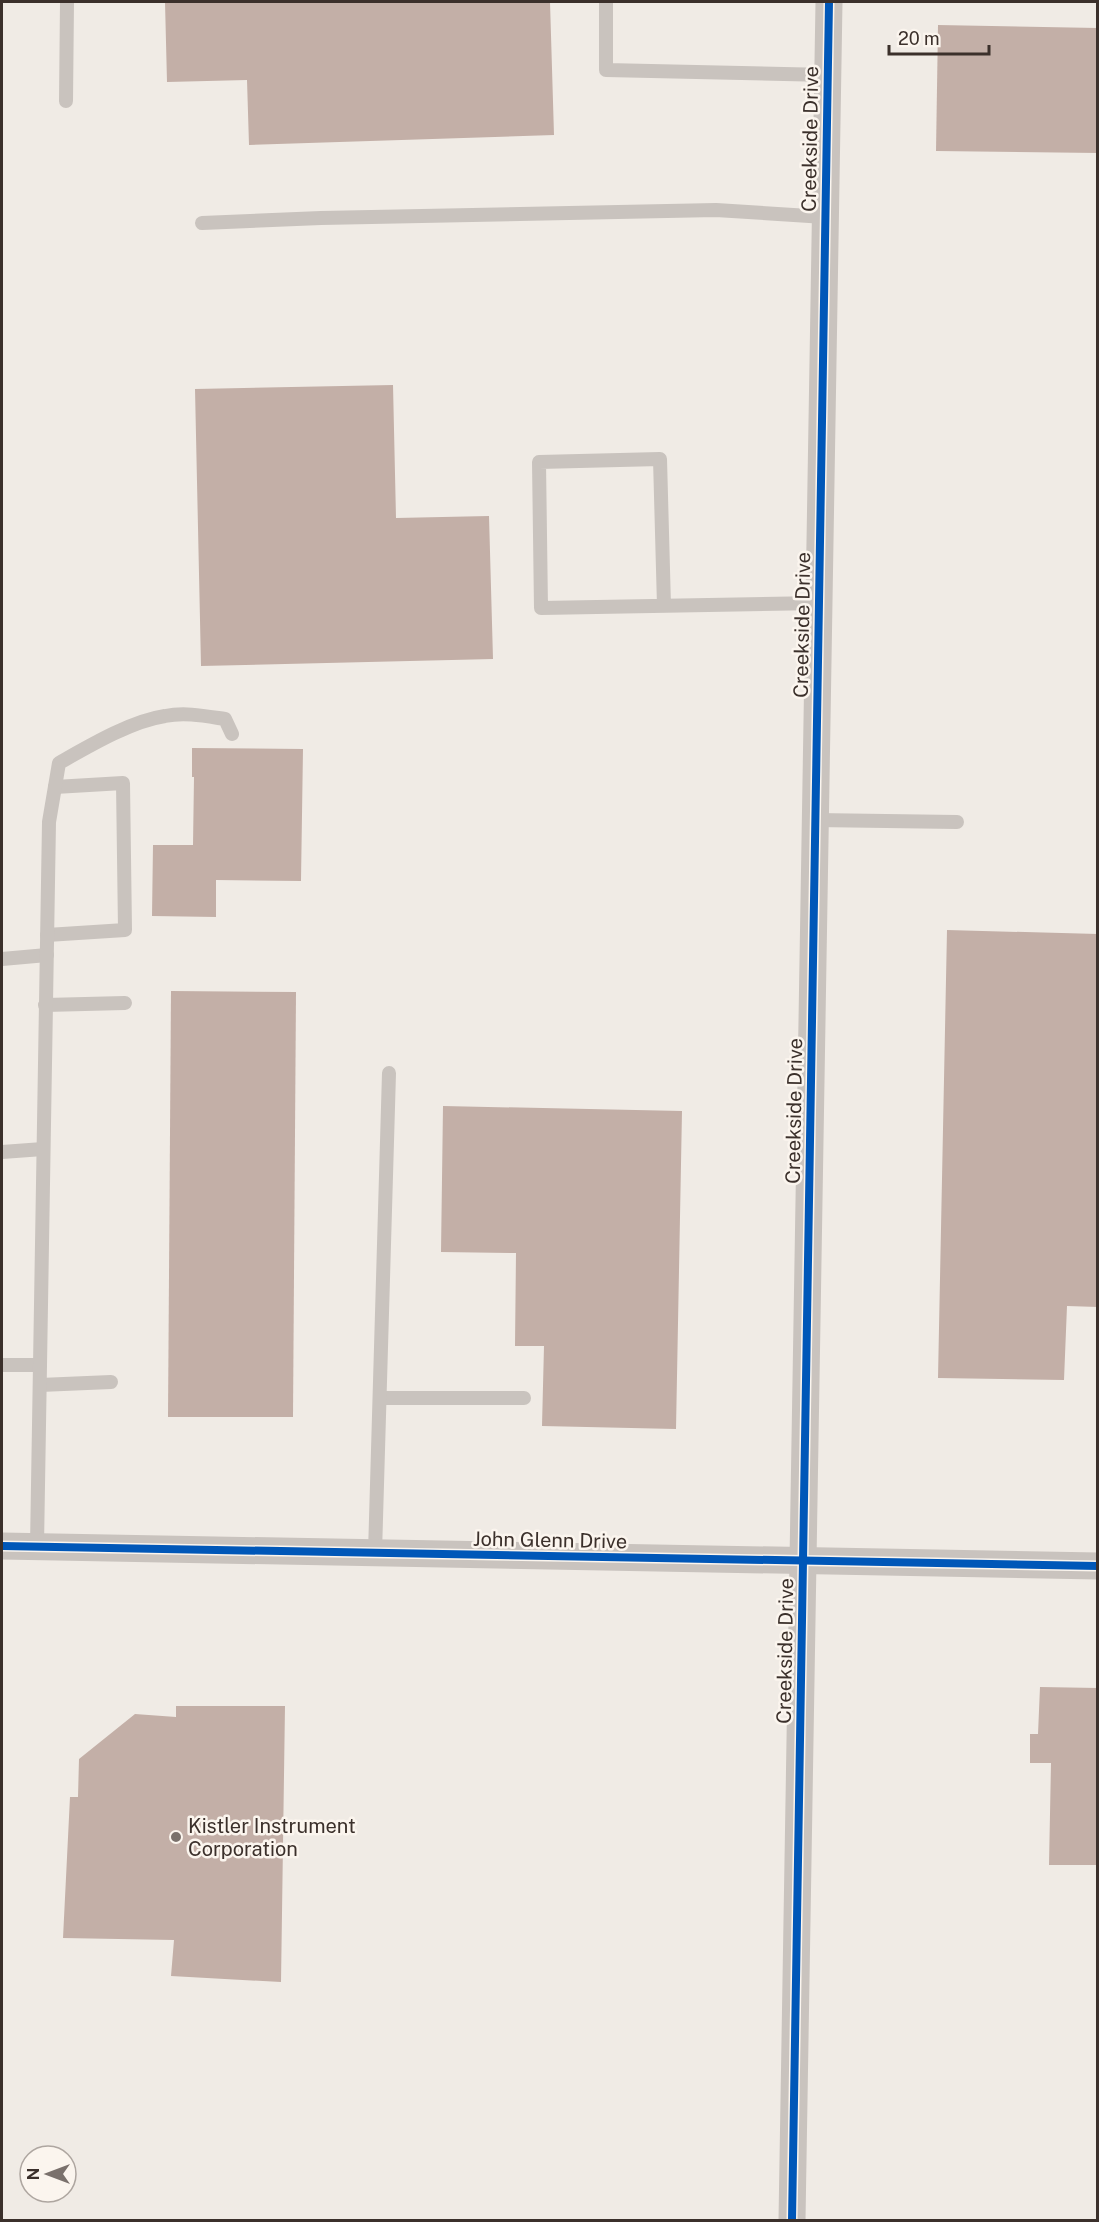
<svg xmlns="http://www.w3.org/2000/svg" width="1099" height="2222" font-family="'Public Sans',sans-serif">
<rect width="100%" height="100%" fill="#f0ebe5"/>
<g fill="#c3afa7">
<polygon points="165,2 550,2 554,135 249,145 247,80 167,82"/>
<polygon points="938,25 1098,28 1098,153 936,151"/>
<polygon points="393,385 396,518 489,516 493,659 201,666 195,389"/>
<polygon points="192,748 303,749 301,881 216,880 216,917 152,916 153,845 193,845 194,777 192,777"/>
<polygon points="947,930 1098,934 1098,1307 1067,1306 1064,1380 938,1378"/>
<polygon points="171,991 296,992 293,1417 168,1417"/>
<polygon points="443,1106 682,1111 676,1429 542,1426 544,1346 515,1346 516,1253 441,1252"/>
<polygon points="1040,1687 1098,1688 1098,1865 1049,1865 1051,1763 1030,1763 1030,1734 1038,1734"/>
<polygon points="176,1706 285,1706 281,1982 171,1976 174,1940 63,1938 70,1797 78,1797 79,1759 135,1714 176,1717"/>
</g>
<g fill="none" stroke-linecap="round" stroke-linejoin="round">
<g stroke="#c9c3be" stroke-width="14">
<polyline points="606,2 606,70 828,75"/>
<polyline points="66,101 67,2"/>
<polyline points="202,223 321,218 716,210 825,217"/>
<polyline points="664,606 660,459 539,462 541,608 819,603"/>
<polyline points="815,820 957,822"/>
<polyline points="47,935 125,930 123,783 55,787"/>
<polyline points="2,959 47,955"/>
<polyline points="45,1005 125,1003"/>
<polyline points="2,1152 43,1149"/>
<polyline points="2,1365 40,1365"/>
<polyline points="40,1385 111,1382"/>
<polyline points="380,1398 524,1398"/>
<path d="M37,1546l12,-724 10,-59c30,-17 72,-42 106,-47 20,-4 40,0 60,3l7,15"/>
<polyline points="375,1553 389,1073"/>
</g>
<g stroke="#c9c3be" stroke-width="27">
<polyline points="2,1546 1098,1566"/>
<polyline points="792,2220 829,2"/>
</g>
<g stroke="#fbf5ee" stroke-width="11">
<g id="cycleway">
<polyline points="2,1546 1098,1566"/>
<polyline points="792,2220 829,2"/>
</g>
</g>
<use href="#cycleway" stroke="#0057b8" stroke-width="8"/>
</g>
<circle fill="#7a716c" stroke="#fbf5ee" stroke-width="2" cx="176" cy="1837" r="6"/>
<g text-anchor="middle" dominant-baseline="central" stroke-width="5" stroke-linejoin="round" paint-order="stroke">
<g font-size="20" fill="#3b302b" stroke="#fbf5ee">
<text transform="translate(810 139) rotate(-89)">Creekside Drive</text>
<text transform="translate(802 625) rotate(-89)">Creekside Drive</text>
<text transform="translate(794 1111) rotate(-89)">Creekside Drive</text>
<text transform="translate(550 1540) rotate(1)">John Glenn Drive</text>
<text transform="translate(785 1651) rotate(-89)">Creekside Drive</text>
</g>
<g font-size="20" fill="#3b302b" stroke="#fbf5ee" text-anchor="start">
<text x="188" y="1826">Kistler Instrument<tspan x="188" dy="23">Corporation</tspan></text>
</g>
</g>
<rect width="1099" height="2222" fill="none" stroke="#3b302b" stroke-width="6"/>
<g transform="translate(48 2174) rotate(270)"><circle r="28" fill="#fbf5ee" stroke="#aea6a0" stroke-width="1.5"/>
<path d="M0-4.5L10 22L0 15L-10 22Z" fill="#7a716c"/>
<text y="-9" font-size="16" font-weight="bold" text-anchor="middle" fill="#3b302b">N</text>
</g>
<path d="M889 45v9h100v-9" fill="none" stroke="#3b302b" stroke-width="3"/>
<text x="898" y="45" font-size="18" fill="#3b302b" stroke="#fbf5ee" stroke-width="4.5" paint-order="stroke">20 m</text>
</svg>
